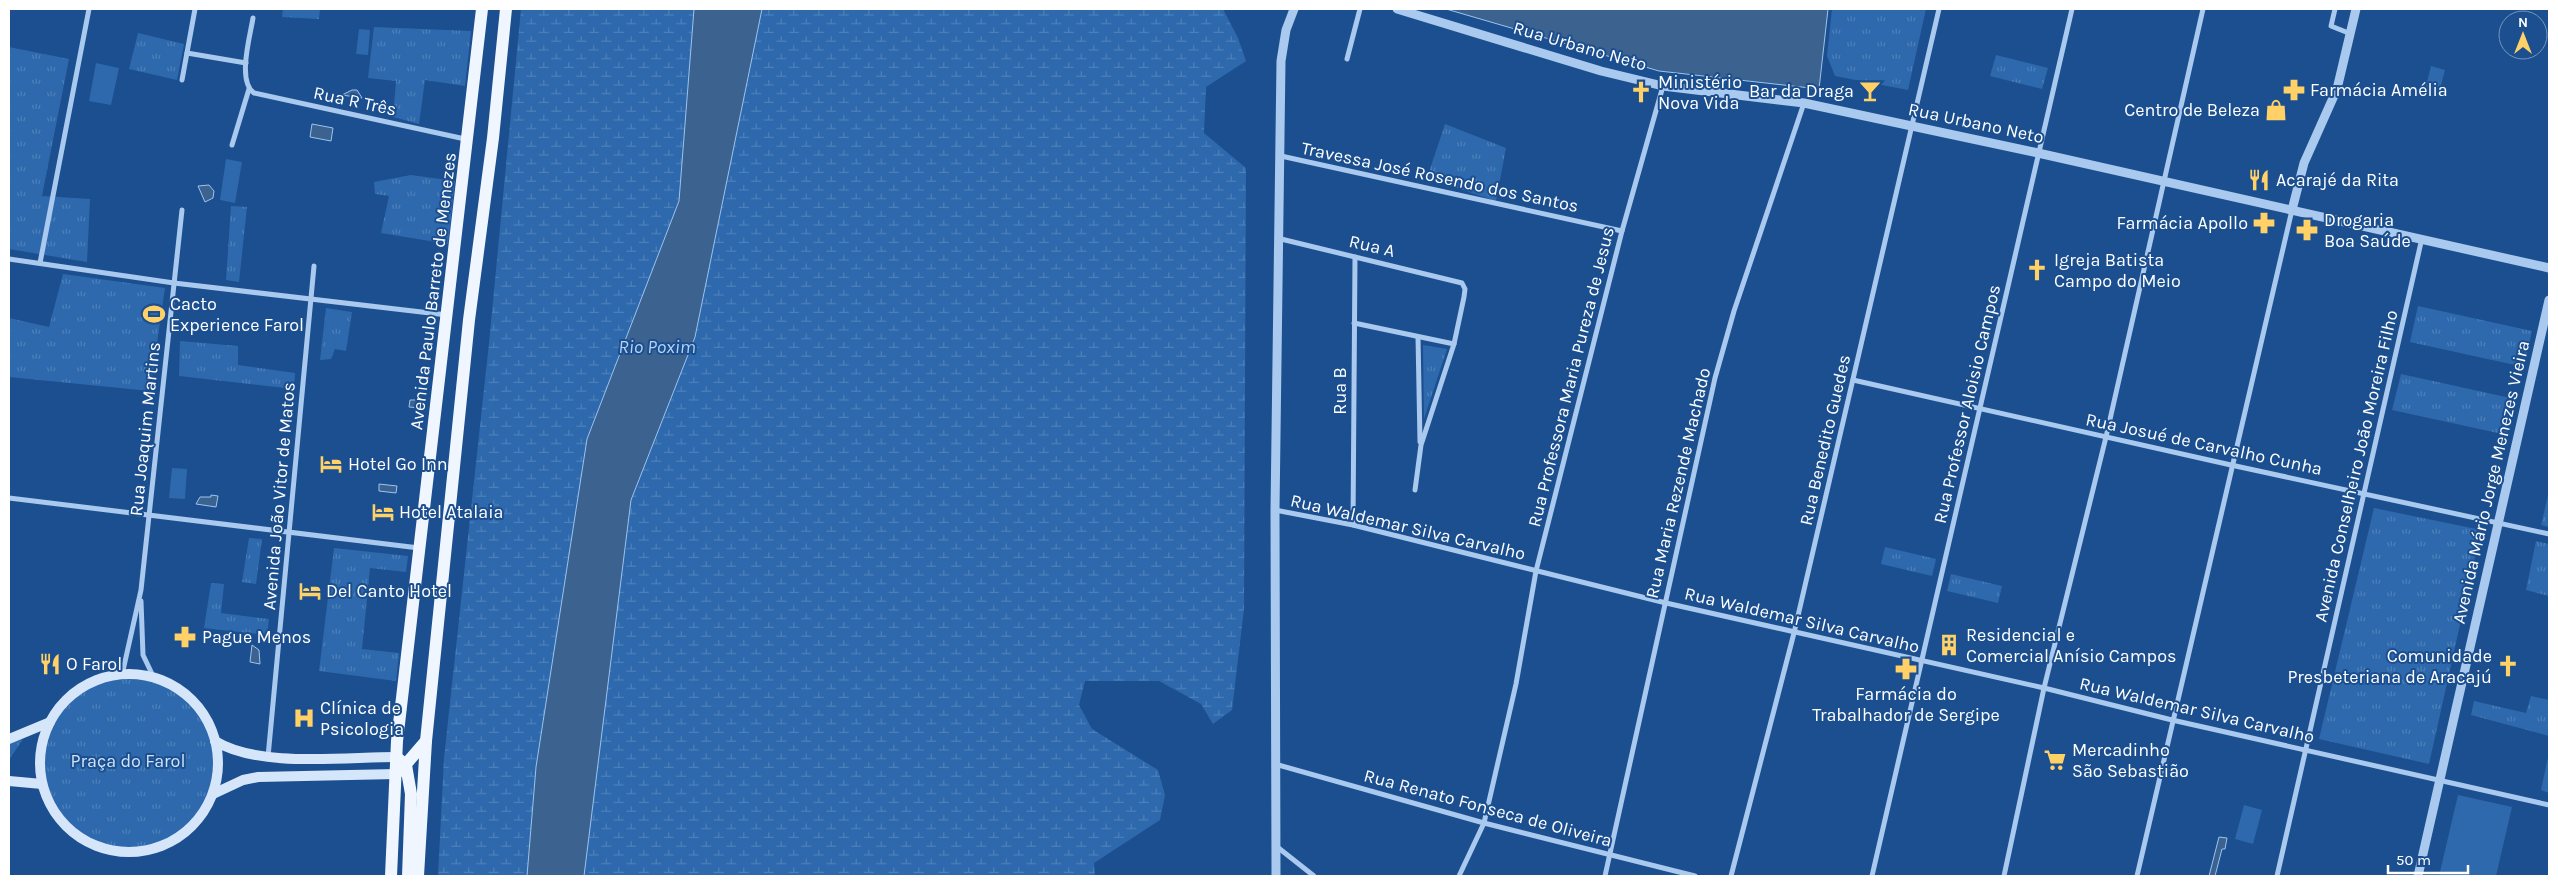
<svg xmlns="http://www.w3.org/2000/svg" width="2558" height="885" font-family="Karla,sans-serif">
<defs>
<pattern id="grass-tufts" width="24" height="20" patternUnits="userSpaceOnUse" patternTransform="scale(1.25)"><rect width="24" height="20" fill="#2e69ad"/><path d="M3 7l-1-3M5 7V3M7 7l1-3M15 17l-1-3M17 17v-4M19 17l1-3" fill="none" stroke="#4d80b9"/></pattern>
<pattern id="wetland-marsh" width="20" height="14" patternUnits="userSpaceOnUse" patternTransform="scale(1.25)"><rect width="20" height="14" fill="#2e69ad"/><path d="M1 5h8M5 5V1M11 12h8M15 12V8" fill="none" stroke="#4d80b9"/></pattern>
</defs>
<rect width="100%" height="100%" fill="#1b4f8f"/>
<g fill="url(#grass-tufts)">
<polygon points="283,9 320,9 319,19 282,17"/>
<polygon points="1832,9 1926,9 1908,90 1835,76 1827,56"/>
<polygon points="374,27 471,31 465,86 425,80 419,124 393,117 396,81 368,78"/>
<polygon points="138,33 184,44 177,80 129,69"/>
<polygon points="9,47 69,59 42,196 90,199 87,262 9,249"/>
<polygon points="1996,55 2048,68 2042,89 1990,76"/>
<polygon points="1445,124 1506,148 1496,201 1427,178"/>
<polygon points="411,175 455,181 448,244 381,233 389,196 375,194 374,182"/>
<polygon points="231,206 247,207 239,282 226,280"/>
<polygon points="63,274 165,288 150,391 9,377 9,318 49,327"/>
<polygon points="2418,306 2532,331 2524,367 2410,342"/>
<polygon points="326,308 352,312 346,351 335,349 331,359 320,360"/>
<polygon points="180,341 238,346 238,365 295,373 294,389 179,376"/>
<polygon points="1423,345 1447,349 1424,419"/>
<polygon points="2401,374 2515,399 2507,435 2392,410"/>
<polygon points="2549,491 2549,527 2541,525"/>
<polygon points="2374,508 2481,530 2429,764 2319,739"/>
<polygon points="249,538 262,539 256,584 242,582"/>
<polygon points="2536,541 2549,544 2549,596 2526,590"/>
<polygon points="1885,547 1936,559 1932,576 1881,564"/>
<polygon points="334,548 408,556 406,572 370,568 362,649 399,653 396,681 319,671"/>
<polygon points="1951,574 2002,586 1998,603 1947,591"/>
<polygon points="211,583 224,584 221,613 269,619 267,635 204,628"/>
<circle cx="129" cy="763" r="89"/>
<polygon points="2531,696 2549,700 2549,736 2471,715 2474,701 2526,713"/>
<polygon points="23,739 9,760 9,743"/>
<polygon points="2549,753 2549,793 2541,790"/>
</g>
<g fill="url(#wetland-marsh)">
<polygon points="521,9 694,9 679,201 587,439 536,767 527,876 438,876 444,758 489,343"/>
<polygon points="762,9 1223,9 1238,38 1246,61 1206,87 1204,133 1246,168 1244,609 1232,710 1213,724 1201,704 1159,681 1085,681 1079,705 1092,729 1158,770 1165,795 1160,820 1094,863 1095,876 584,876 631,500 695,337"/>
</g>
<g fill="#2e69ad">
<polygon points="359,29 370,30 368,55 356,54"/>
<polygon points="96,63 119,68 111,105 89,101"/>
<polygon points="2431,66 2445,70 2438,97 2424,94"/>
<polygon points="226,159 242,162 235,203 220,200"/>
<polygon points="172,468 187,469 185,499 169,498"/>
<polygon points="2458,795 2512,807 2496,876 2439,876"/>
<polygon points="2244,805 2262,810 2253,844 2235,839"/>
</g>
<g fill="#3c6290" stroke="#9cc4f0">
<polygon points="694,9 762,9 695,337 631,500 584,876 527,876 536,767 587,439 679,201"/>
<polygon points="1446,9 1828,9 1819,89 1659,71"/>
<polygon points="352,90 357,90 362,98 342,95"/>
<polygon points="312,124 333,128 331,141 310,137"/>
<polygon points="209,185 214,191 213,198 205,202 198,186"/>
<polygon points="418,397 424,398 420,408 409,407 410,400 417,400"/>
<polygon points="379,484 397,486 396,493 379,491"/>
<polygon points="211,495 218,496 216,507 196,504 200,497 211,497"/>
<polygon points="252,645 259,650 260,664 250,662"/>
<polygon points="2219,837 2227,838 2225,849 2222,849 2215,876 2209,876"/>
</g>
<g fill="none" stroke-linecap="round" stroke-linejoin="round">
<g stroke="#a9c9ee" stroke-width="5">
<polyline points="2335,9 2331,26 2351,34"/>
<path d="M253,18c-3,19 -16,63 1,75l211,46"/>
<polyline points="187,53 246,63"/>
<polyline points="1347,59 1360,9"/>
<polyline points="182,80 195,9"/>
<polyline points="232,145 249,89"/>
<polyline points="1281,156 1622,231"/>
<polyline points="1281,239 1462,283 1465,289 1464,297 1454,344 1421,445 1415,490"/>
<polyline points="9,259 174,283 447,315"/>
<polyline points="40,263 89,9"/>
<polyline points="1354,323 1454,344"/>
<polyline points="1418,337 1420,442"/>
<polyline points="1853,380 2231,465 2549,534"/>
<polyline points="9,498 419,548"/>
<polyline points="1275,510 1353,525 1666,603 2044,688 2172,720 2549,805"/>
<polyline points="1353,525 1355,257"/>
<polyline points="141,601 143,655 154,678"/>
<polyline points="122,675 141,590 182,210"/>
<polyline points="268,757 314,266"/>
<polyline points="1275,764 1484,823 1695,876"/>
<polyline points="1276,846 1314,876"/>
<polyline points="1459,876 1484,823 1516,684 1536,571 1622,231 1663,86"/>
<polyline points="1605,876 1715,378 1734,311 1804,103"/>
<polyline points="1731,876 1794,633 1939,9"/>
<path d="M1872,876c69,-288 132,-578 200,-867"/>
<polyline points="2004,876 2044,688 2106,437 2203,9"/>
<polyline points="2137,876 2292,210"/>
<polyline points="2277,876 2422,238"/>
</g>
<g stroke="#a9c9ee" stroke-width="9">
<polyline points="1397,9 1601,71 1663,86 1804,103 2038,153 2549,268"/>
<polyline points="2292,210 2304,163 2337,89 2356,9"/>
<polyline points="1276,876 1275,510 1281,61 1286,30 1294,9"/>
<polyline points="2418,876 2549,300"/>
</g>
<g stroke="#d6e6fa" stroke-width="10">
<circle cx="129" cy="763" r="89"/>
<polyline points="9,739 50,722"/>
<path d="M215,741c44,27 129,16 181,16"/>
<polyline points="9,781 42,784"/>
<polyline points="213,794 243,780 258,777 396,774"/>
</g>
<g stroke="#f0f6ff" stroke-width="12">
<polyline points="396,757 406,765 411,794 408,876"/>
<polyline points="400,771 426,741"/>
<polyline points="391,876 397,741 482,9"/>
<polyline points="418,876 426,741 469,320 493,138 506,9"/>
</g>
</g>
<defs>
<g id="pharmacy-bare" transform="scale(1.725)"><path d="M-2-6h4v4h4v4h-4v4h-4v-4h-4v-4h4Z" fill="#ffd166" stroke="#1b4f8f" stroke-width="2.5" paint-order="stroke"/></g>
<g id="bar-bare" transform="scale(1.725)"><path d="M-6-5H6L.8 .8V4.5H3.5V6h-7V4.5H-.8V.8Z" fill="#ffd166" stroke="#1b4f8f" stroke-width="2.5" paint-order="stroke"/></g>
<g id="church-bare" transform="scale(1.725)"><path d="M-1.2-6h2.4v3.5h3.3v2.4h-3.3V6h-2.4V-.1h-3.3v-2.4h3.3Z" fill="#ffd166" stroke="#1b4f8f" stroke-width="2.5" paint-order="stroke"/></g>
<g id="shop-bare" transform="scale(1.725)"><path d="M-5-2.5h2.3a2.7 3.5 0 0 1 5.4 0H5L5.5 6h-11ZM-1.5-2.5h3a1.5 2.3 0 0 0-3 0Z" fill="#ffd166" stroke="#1b4f8f" stroke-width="2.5" paint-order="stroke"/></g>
<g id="restaurant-bare" transform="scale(1.725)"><path d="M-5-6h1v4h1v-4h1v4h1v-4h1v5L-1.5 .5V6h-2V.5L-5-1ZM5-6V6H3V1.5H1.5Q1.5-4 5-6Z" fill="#ffd166" stroke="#1b4f8f" stroke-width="2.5" paint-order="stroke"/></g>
<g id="stadium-bare" transform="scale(1.725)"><path d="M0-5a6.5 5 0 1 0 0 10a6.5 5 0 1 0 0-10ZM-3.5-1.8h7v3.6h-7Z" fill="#ffd166" stroke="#1b4f8f" stroke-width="2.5" paint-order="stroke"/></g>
<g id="hotel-bare" transform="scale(1.725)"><path d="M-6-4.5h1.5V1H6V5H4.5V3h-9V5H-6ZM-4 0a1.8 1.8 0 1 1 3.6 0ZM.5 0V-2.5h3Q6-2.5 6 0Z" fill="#ffd166" stroke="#1b4f8f" stroke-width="2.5" paint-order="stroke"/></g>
<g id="building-bare" transform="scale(1.725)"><path d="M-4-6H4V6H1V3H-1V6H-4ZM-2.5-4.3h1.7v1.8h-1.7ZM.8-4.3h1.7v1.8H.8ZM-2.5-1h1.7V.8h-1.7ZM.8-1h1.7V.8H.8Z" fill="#ffd166" stroke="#1b4f8f" stroke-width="2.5" paint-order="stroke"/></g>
<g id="hospital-bare" transform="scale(1.725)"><path d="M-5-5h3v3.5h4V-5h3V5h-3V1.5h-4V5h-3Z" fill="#ffd166" stroke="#1b4f8f" stroke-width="2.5" paint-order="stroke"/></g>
<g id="supermarket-bare" transform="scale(1.725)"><path d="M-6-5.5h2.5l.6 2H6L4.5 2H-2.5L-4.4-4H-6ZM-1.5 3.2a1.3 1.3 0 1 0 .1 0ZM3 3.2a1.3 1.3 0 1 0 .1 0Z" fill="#ffd166" stroke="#1b4f8f" stroke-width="2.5" paint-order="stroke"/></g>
</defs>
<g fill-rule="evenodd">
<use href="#pharmacy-bare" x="2294" y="90"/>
<use href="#bar-bare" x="1870" y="91"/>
<use href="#church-bare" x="1641" y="92"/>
<use href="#shop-bare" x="2276" y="110"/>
<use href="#restaurant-bare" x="2259" y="180"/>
<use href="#pharmacy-bare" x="2264" y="223"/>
<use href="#pharmacy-bare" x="2307" y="230"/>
<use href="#church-bare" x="2037" y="270"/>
<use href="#stadium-bare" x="154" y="314"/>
<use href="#hotel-bare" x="331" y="464"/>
<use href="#hotel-bare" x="383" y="512"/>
<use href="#hotel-bare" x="310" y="591"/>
<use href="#pharmacy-bare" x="185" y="637"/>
<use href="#building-bare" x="1949" y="645"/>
<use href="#restaurant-bare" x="50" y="664"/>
<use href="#church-bare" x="2508" y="666"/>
<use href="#pharmacy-bare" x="1906" y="669"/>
<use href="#hospital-bare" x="304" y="718"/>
<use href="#supermarket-bare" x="2055" y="760"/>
</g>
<g text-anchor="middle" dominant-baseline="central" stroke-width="4" stroke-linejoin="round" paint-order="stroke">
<g font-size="18" fill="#fff" stroke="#1b4f8f">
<text transform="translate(1580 46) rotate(16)">Rua Urbano Neto</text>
<text transform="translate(355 101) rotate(12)">Rua R Três</text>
<text transform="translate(1976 123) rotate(12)">Rua Urbano Neto</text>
<text transform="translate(1440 177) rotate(12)">Travessa José Rosendo dos Santos</text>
<text transform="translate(1372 246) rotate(13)">Rua A</text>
<text transform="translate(433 291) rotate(-83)">Avenida Paulo Barreto de Menezes</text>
<text transform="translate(1571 377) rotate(-76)">Rua Professora Maria Pureza de Jesus</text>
<text transform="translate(1340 391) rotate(-90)">Rua B</text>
<text transform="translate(1967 404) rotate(-77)">Rua Professor Aloisio Campos</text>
<text transform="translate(145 429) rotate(-84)">Rua Joaquim Martins</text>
<text transform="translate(1825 440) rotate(-77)">Rua Benedito Guedes</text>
<text transform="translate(2204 444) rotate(12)">Rua Josué de Carvalho Cunha</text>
<text transform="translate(2356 466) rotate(-77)">Avenida Conselheiro João Moreira Filho</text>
<text transform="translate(2491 482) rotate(-77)">Avenida Mário Jorge Menezes Vieira</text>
<text transform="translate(1678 483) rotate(-77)">Rua Maria Rezende Machado</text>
<text transform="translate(279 496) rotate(-85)">Avenida João Vitor de Matos</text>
<text transform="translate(1408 527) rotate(13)">Rua Waldemar Silva Carvalho</text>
<text transform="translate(1802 620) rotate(13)">Rua Waldemar Silva Carvalho</text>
<text transform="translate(2197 710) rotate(13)">Rua Waldemar Silva Carvalho</text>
<text transform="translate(1488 808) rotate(15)">Rua Renato Fonseca de Oliveira</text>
</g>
<g font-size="18" fill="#fff" stroke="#1b4f8f" text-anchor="start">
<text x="1658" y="82">Ministério<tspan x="1658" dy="21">Nova Vida</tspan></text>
<text x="2310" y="90">Farmácia Amélia</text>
<text x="1854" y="91" text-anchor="end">Bar da Draga</text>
<text x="2260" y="110" text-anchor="end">Centro de Beleza</text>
<text x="2276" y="180">Acarajé da Rita</text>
<text x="2324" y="220">Drogaria<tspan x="2324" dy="21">Boa Saúde</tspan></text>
<text x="2248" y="223" text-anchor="end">Farmácia Apollo</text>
<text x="2054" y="260">Igreja Batista<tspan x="2054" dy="21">Campo do Meio</tspan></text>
<text x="170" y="304">Cacto<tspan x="170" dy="21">Experience Farol</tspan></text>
<text x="348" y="464">Hotel Go Inn</text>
<text x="399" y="512">Hotel Atalaia</text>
<text x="326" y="591">Del Canto Hotel</text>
<text x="1966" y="635">Residencial e<tspan x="1966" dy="21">Comercial Anísio Campos</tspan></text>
<text x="202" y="637">Pague Menos</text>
<text x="2492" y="656" text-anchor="end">Comunidade<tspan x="2492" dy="21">Presbeteriana de Aracajú</tspan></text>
<text x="66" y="664">O Farol</text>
<text x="1906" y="694" text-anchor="middle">Farmácia do<tspan x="1906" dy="21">Trabalhador de Sergipe</tspan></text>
<text x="320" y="708">Clínica de<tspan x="320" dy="21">Psicologia</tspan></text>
<text x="2072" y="750">Mercadinho<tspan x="2072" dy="21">São Sebastião</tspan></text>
</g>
<g font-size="18" fill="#cfe3fa" stroke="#1b4f8f">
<text x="128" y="761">Praça do Farol</text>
</g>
<g font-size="19" font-style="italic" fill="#b5d3f5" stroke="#1b4f8f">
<text x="657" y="347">Rio Poxim</text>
</g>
</g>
<rect width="2558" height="885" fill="none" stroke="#ffffff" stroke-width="20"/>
<g transform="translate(2523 35)"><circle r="24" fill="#1b4f8f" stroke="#7695bc"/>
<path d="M0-4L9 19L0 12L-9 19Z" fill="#ffd166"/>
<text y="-8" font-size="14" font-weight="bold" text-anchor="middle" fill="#ffffff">N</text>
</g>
<path d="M2388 865v8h80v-8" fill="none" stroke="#ffffff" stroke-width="2.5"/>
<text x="2396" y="865" font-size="15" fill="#ffffff" stroke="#1b4f8f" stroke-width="4" paint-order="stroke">50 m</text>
</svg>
